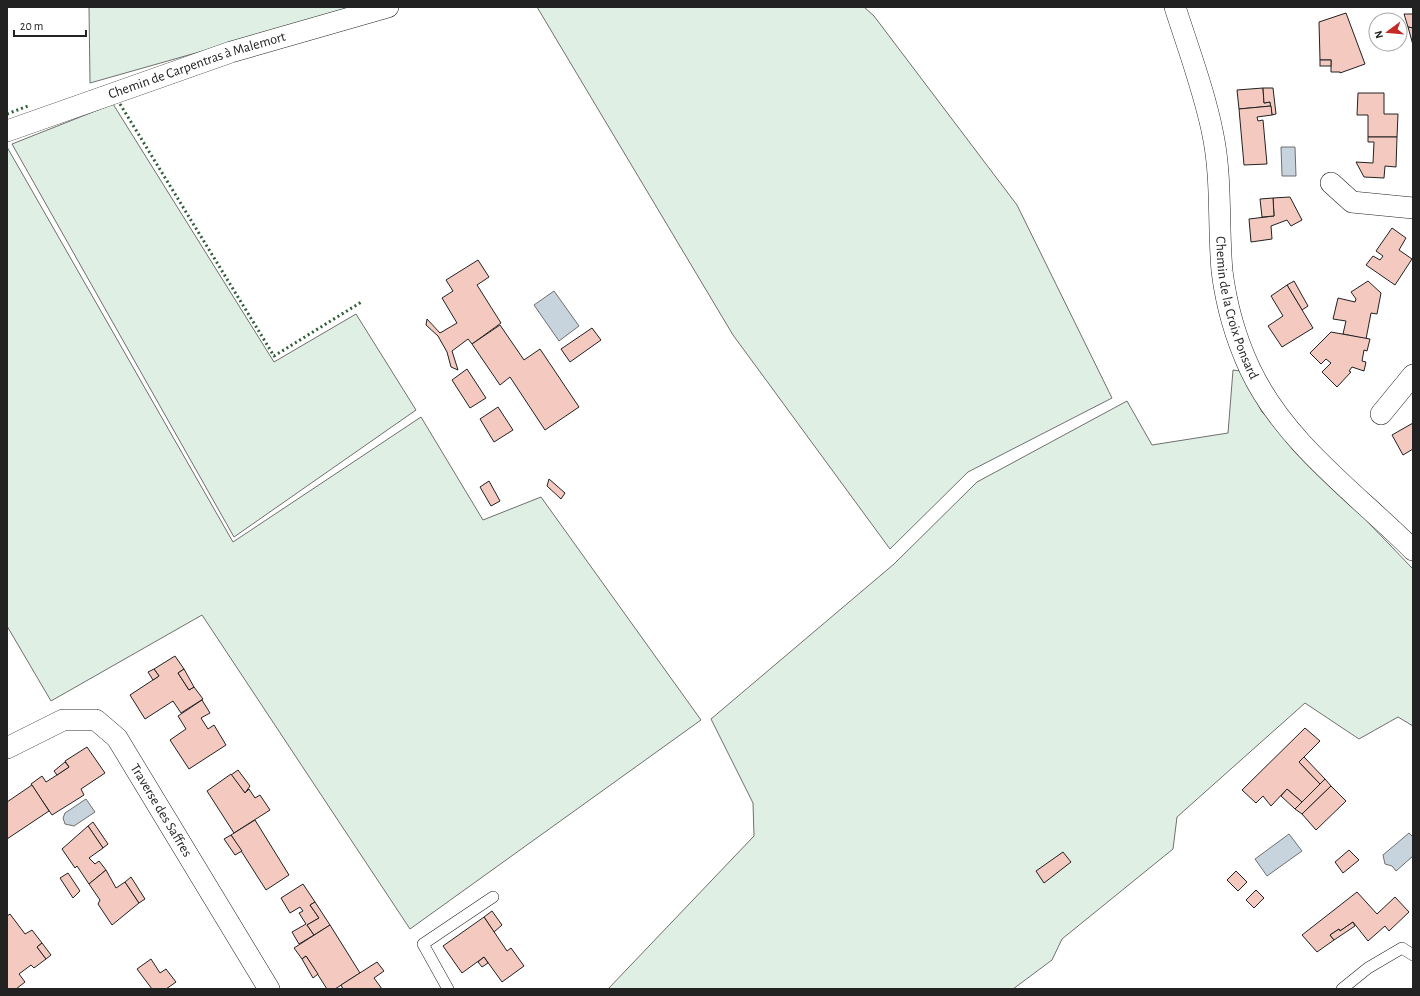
<svg xmlns="http://www.w3.org/2000/svg" width="1420" height="996" font-family="'Alegreya Sans',sans-serif">
<rect width="100%" height="100%" fill="#fff"/>
<g fill="#e0efe3" stroke="#6f6f6f">
<polygon points="89,7 358,7 90,83"/>
<polygon points="537,7 864,7 874,16 1017,205 1112,398 968,472 890,549 733,335"/>
<polygon points="113,104 274,362 356,314 416,410 234,537 12,144"/>
<polygon points="7,147 233,542 421,417 483,520 541,497 701,720 410,929 202,615 51,701 7,626"/>
<polygon points="1233,370 1240,371 1262,412 1413,569 1413,726 1398,717 1359,739 1305,703 1177,817 1173,849 1062,939 1052,960 1013,989 608,989 754,836 753,803 711,719 894,564 977,482 1127,401 1152,445 1228,433"/>
</g>
<g fill="#c7d3dd" stroke="#6f6f6f">
<polygon points="1281,147 1295,147 1296,176 1282,176"/>
<polygon points="554,291 579,326 559,341 534,305"/>
<polygon points="86,799 95,812 74,826 65,824 63,818 65,813"/>
<polygon points="1409,833 1413,837 1413,856 1396,871 1392,866 1385,864 1383,855"/>
<polygon points="1289,834 1302,851 1267,876 1255,859"/>
</g>
<g fill="#f3c9c0" stroke="#222">
<polygon points="1346,13 1365,64 1340,73 1340,72 1331,72 1331,60 1320,60 1319,22"/>
<polygon points="1404,14 1413,14 1413,28 1408,27"/>
<polygon points="1408,27 1413,28 1413,45"/>
<rect x="1320" y="60" width="11" height="6"/>
<polygon points="1263,88 1264,103 1270,102 1271,106 1239,109 1237,90"/>
<polygon points="1263,88 1273,88 1276,114 1272,115 1270,102 1264,103"/>
<polygon points="1358,93 1384,93 1384,114 1398,114 1397,137 1368,137 1368,115 1357,115"/>
<polygon points="1271,106 1272,115 1257,117 1258,121 1263,120 1267,164 1244,165 1239,109"/>
<polygon points="1368,137 1397,137 1396,167 1385,166 1384,178 1364,177 1356,162 1373,163 1374,142 1368,142"/>
<polygon points="1290,197 1302,220 1291,226 1287,220 1271,226 1272,239 1251,242 1249,219 1274,216 1273,198"/>
<polygon points="1273,198 1274,216 1262,217 1260,199"/>
<polygon points="1392,228 1406,238 1399,250 1412,259 1395,285 1366,265 1373,256 1380,260 1383,256 1376,251"/>
<polygon points="478,260 489,277 477,285 501,323 472,344 468,339 452,351 458,370 451,367 447,352 438,336 426,325 427,319 440,333 457,323 442,298 453,291 446,280"/>
<polygon points="1294,281 1308,306 1302,310 1287,285"/>
<polygon points="1368,281 1381,293 1377,314 1371,313 1366,339 1343,334 1346,321 1333,319 1338,298 1355,302 1356,299 1351,292"/>
<polygon points="1287,285 1313,328 1282,347 1268,326 1283,316 1271,296"/>
<polygon points="500,325 524,360 540,349 579,407 545,430 510,377 500,385 472,344"/>
<polygon points="592,328 601,340 570,362 561,349"/>
<polygon points="1331,332 1370,339 1367,351 1364,350 1362,361 1366,362 1364,371 1352,367 1349,371 1351,372 1337,387 1322,372 1331,363 1326,359 1321,364 1310,353"/>
<polygon points="467,369 486,398 470,408 452,380"/>
<polygon points="498,407 513,430 494,442 480,419"/>
<polygon points="1413,423 1413,449 1403,455 1392,435"/>
<polygon points="549,479 565,493 561,499 547,486"/>
<polygon points="489,481 500,501 491,506 480,487"/>
<polygon points="175,656 184,669 178,673 189,690 194,687 203,699 181,713 173,701 145,719 130,695 159,676 154,669"/>
<polygon points="154,669 159,676 153,680 148,672"/>
<polygon points="184,669 194,687 189,690 178,673"/>
<polygon points="202,700 210,713 201,718 208,729 214,725 226,745 189,769 170,740 186,729 178,716"/>
<polygon points="1305,728 1320,741 1299,762 1320,784 1302,802 1287,789 1271,806 1263,796 1256,803 1242,790"/>
<polygon points="87,747 105,773 81,789 84,795 52,815 31,784 42,776 46,782 57,775 69,767 65,761"/>
<polygon points="1304,757 1325,779 1320,784 1299,762"/>
<polygon points="65,762 69,767 57,775 54,771"/>
<polygon points="238,770 250,786 245,793 231,775"/>
<polygon points="231,774 245,793 249,789 255,798 260,795 270,810 234,833 207,791"/>
<polygon points="1325,779 1331,786 1302,814 1295,809"/>
<polygon points="32,785 49,811 7,839 7,802"/>
<polygon points="1331,786 1346,801 1316,830 1302,814"/>
<polygon points="1287,789 1302,802 1295,809 1281,796"/>
<polygon points="255,820 289,875 266,890 231,835"/>
<polygon points="93,822 108,844 103,848 88,826"/>
<polygon points="88,826 103,848 89,858 95,864 99,861 106,870 89,884 77,866 75,868 62,849"/>
<polygon points="231,835 242,851 235,855 224,839"/>
<polygon points="1349,850 1359,860 1343,873 1335,862"/>
<polygon points="1063,852 1071,862 1044,883 1036,871"/>
<polygon points="106,870 116,888 125,882 139,903 112,925 98,904 100,900 89,884"/>
<polygon points="1236,871 1247,882 1238,891 1227,880"/>
<polygon points="68,873 80,891 73,898 60,878"/>
<polygon points="131,877 145,899 139,903 125,882"/>
<polygon points="303,884 315,902 310,905 319,918 307,925 314,935 299,944 292,932 306,924 299,913 303,911 300,907 290,913 281,898"/>
<polygon points="1256,890 1264,898 1254,908 1246,900"/>
<polygon points="1357,892 1377,914 1395,897 1409,912 1389,931 1385,926 1368,941 1353,922 1340,931 1339,929 1330,935 1334,940 1317,952 1302,935"/>
<polygon points="315,902 330,925 314,935 307,925 319,918 310,905"/>
<polygon points="492,911 502,925 494,932 484,917"/>
<polygon points="10,914 25,934 32,930 42,943 37,947 46,959 34,968 31,965 19,974 25,982 16,989 7,989 7,916"/>
<polygon points="484,917 507,951 511,948 524,966 502,982 484,957 462,973 443,946"/>
<polygon points="1353,922 1355,926 1334,940 1330,935 1339,929 1340,931"/>
<polygon points="330,925 360,973 335,989 327,989 306,956 302,959 294,948"/>
<polygon points="42,943 51,955 46,959 37,947"/>
<polygon points="306,956 318,974 313,978 302,959"/>
<polygon points="484,957 488,963 482,967 478,962"/>
<polygon points="151,959 160,973 166,969 176,982 166,989 152,989 137,969"/>
<polygon points="377,962 384,971 374,978 382,989 343,989 341,985"/>
</g>
<g fill="none" stroke-linecap="round" stroke-linejoin="round">
<g stroke="#222" stroke-width="12">
<g id="lane">
<polyline points="448,989 423,944 493,897"/>
<polyline points="1342,989 1368,968 1402,948 1413,955"/>
</g>
</g>
<g stroke="#222" stroke-width="22">
<g id="street">
<path id="s1" d="M1175,7c13,41 30,86 38,128 9,44 5,91 9,136 4,32 14,68 28,98 35,74 106,124 163,181"/>
<path id="s2" d="M7,131l224,-79 157,-45"/>
<polyline points="1331,183 1352,202 1413,208"/>
<polyline points="1381,414 1413,375"/>
<path id="s3" d="M7,748l56,-28h33l21,18 152,251"/>
</g>
</g>
<use href="#lane" stroke="#fff" stroke-width="11"/>
<use href="#street" stroke="#fff" stroke-width="21"/>
<g stroke="#2f5e38" stroke-width="3" stroke-dasharray="2 3" stroke-linecap="butt">
<polyline points="120,104 274,356 363,301"/>
<polyline points="7,114 28,106"/>
</g>
</g>
<g text-anchor="middle" dominant-baseline="central" stroke-width="3" stroke-linejoin="round" paint-order="stroke">
<g font-size="14" fill="#222" stroke="#fff">
<text stroke="none"><textPath href="#s2" startOffset="201">Chemin de Carpentras à Malemort</textPath></text>
<text stroke="none"><textPath href="#s1" startOffset="309">Chemin de la Croix Ponsard</textPath></text>
<text stroke="none"><textPath href="#s3" startOffset="208">Traverse des Saffres</textPath></text>
</g>
</g>
<rect width="1420" height="996" fill="none" stroke="#222222" stroke-width="16"/>
<g transform="translate(1388 32) rotate(254)"><circle r="19" fill="#ffffff" stroke="#a7a7a7"/>
<path d="M0-3L7 15L0 10L-7 15Z" fill="#c62828"/>
<text y="-6" font-size="11" font-weight="bold" text-anchor="middle" fill="#222222">N</text>
</g>
<path d="M14 30v6h72v-6" fill="none" stroke="#222222" stroke-width="2"/>
<text x="20" y="30" font-size="12" fill="#222222" stroke="#ffffff" stroke-width="3" paint-order="stroke">20 m</text>
</svg>
